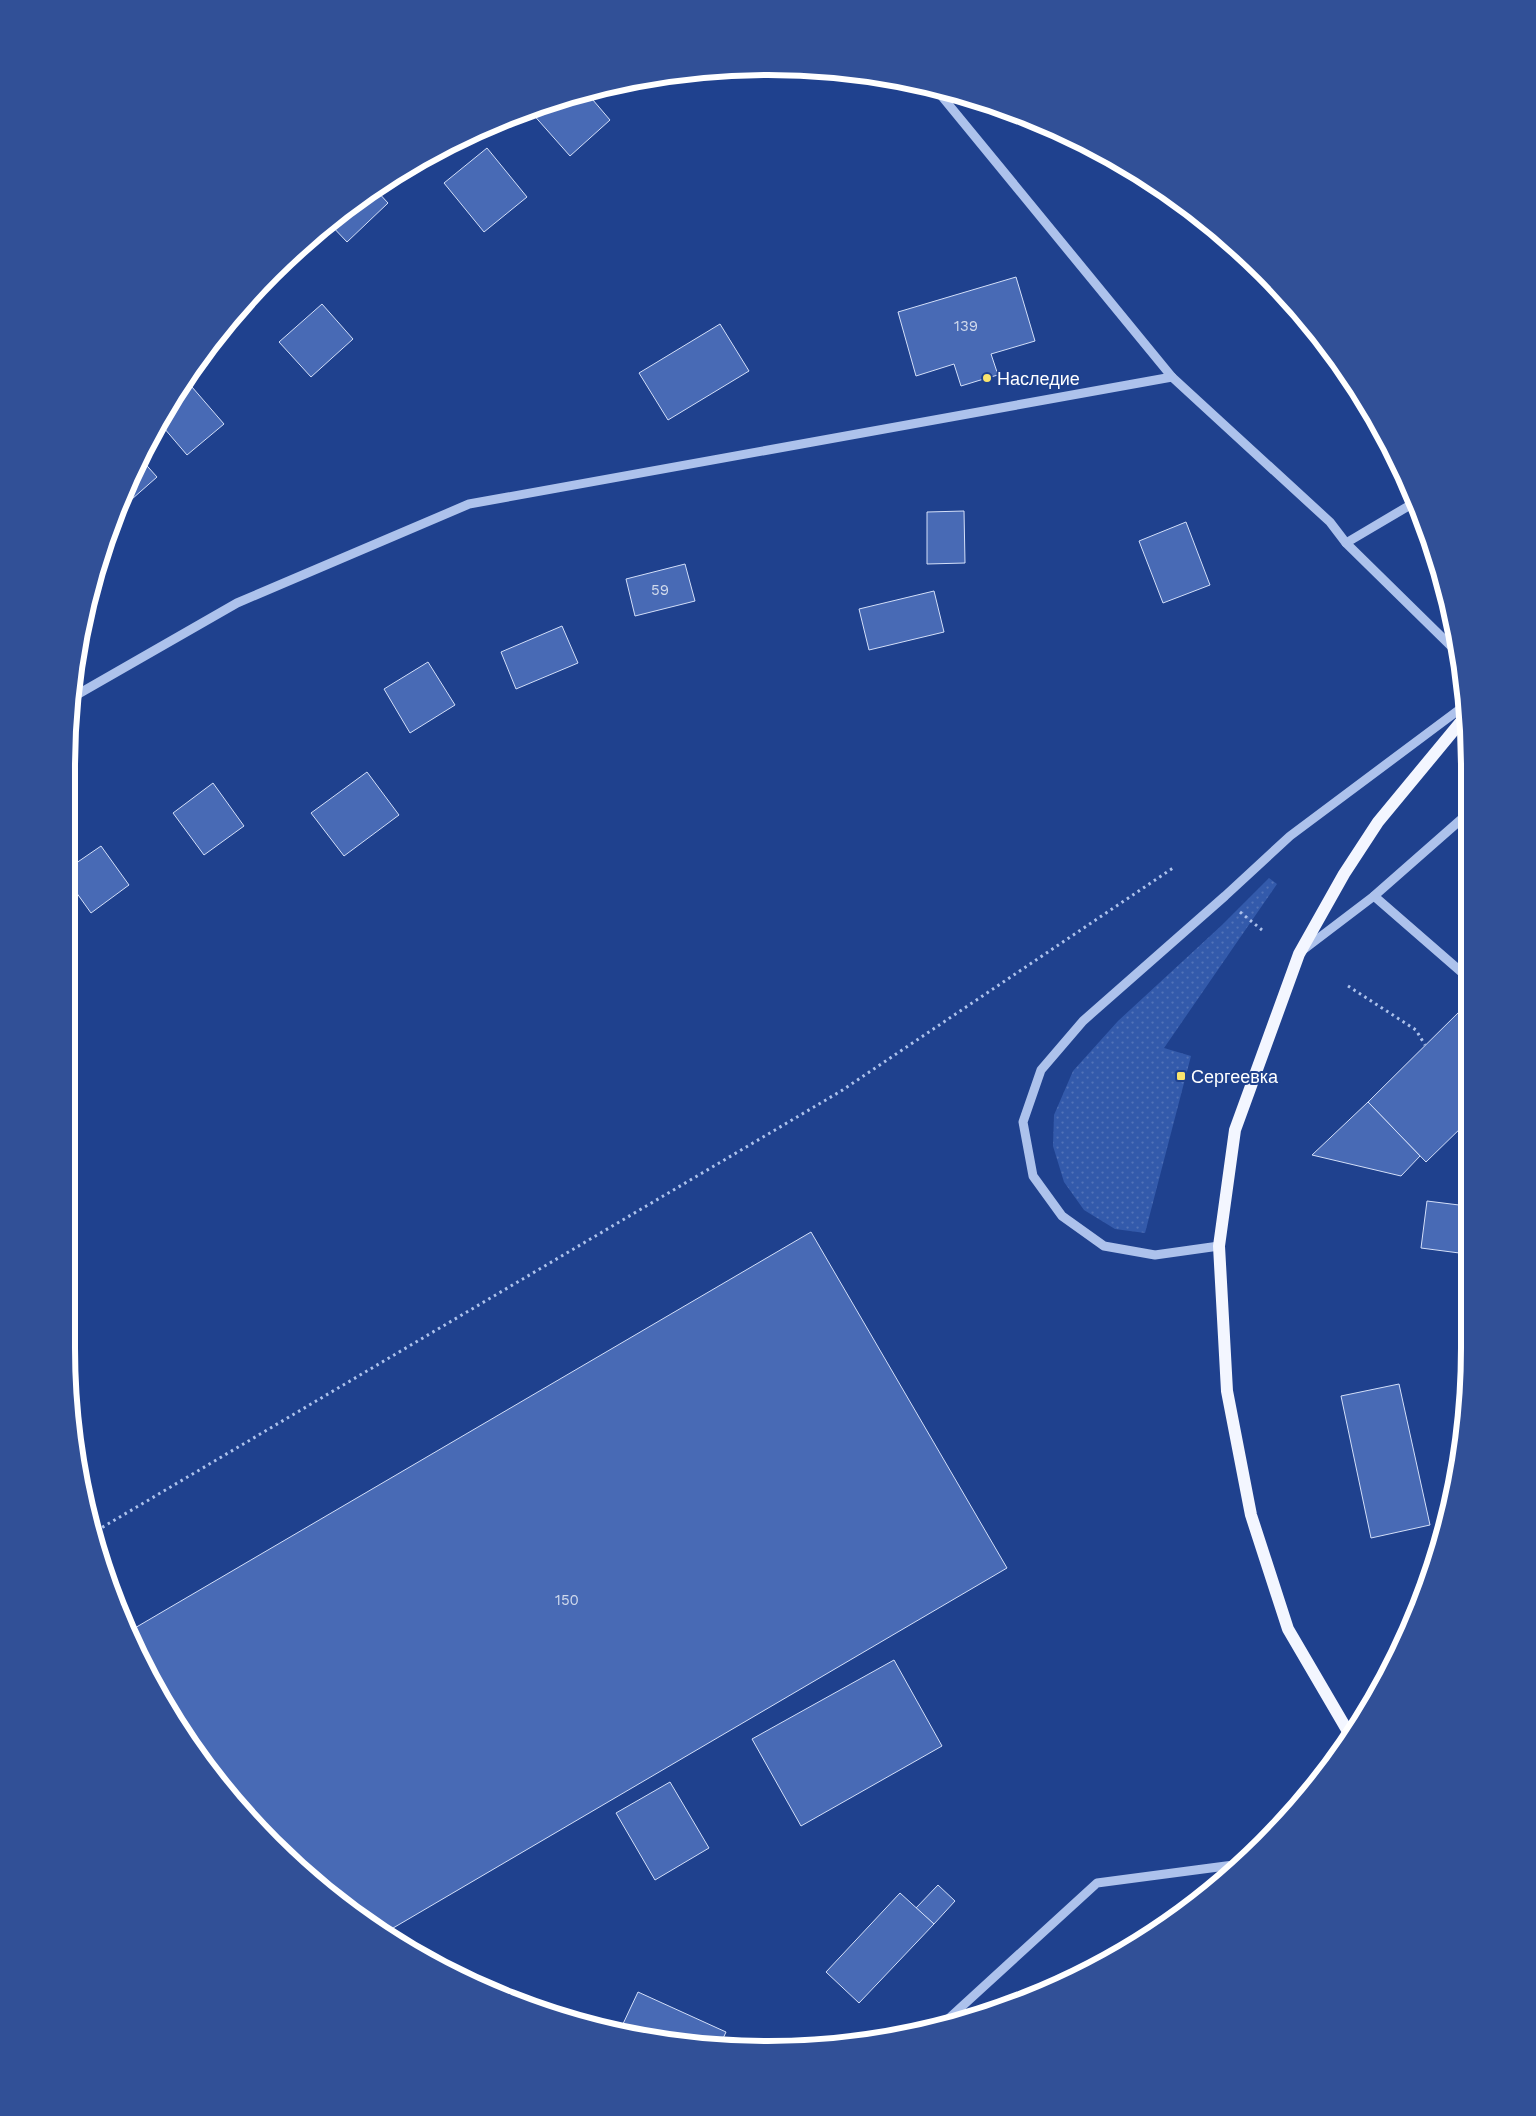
<svg xmlns="http://www.w3.org/2000/svg" width="1536" height="2116" font-family="'Work Sans',sans-serif">
<defs>
<pattern id="grass-dots" width="8" height="8" patternUnits="userSpaceOnUse" patternTransform="scale(1.25)"><rect width="8" height="8" fill="#335aab"/><path d="M2 2h.1M6 6h.1" fill="none" stroke="#5273b8" stroke-width="1.8" stroke-linecap="round"/></pattern>
</defs>
<rect width="100%" height="100%" fill="#1f418e"/>
<polygon fill="url(#grass-dots)" points="1269,878 1277,884 1164,1048 1191,1056 1145,1233 1115,1229 1084,1210 1064,1182 1053,1146 1054,1115 1073,1071 1118,1021 1222,925"/>
<g fill="#486ab5" stroke="#d3dff9">
<polygon points="587,93 610,120 570,156 531,112 543,103"/>
<polygon points="487,148 527,197 484,232 444,183"/>
<polygon points="376,190 388,203 347,242 329,223"/>
<polygon points="1016,277 1035,341 991,354 998,375 987,378 961,386 954,364 916,376 898,312"/>
<polygon points="322,304 353,339 311,377 279,342"/>
<polygon points="720,324 749,371 668,420 639,373"/>
<polygon points="192,387 224,424 187,455 158,421 164,412"/>
<polygon points="140,458 157,477 115,514 120,500"/>
<polygon points="964,511 965,563 927,564 927,512"/>
<polygon points="1186,522 1210,585 1163,603 1139,541"/>
<polygon points="685,564 695,601 635,616 626,579"/>
<polygon points="934,591 944,632 869,650 859,609"/>
<polygon points="562,626 578,663 516,689 501,652"/>
<polygon points="428,662 455,705 410,733 384,689"/>
<polygon points="367,772 399,815 344,856 311,813"/>
<polygon points="213,783 244,826 204,855 173,813"/>
<polygon points="101,846 129,885 91,913 66,878 66,870"/>
<polygon points="1463,1008 1466,1011 1467,1122 1426,1162 1368,1102"/>
<polygon points="1368,1102 1420,1156 1401,1176 1312,1155"/>
<polygon points="1427,1201 1467,1206 1467,1254 1421,1248"/>
<polygon points="811,1232 1007,1568 388,1931 305,1875 184,1738 128,1632"/>
<polygon points="1399,1384 1430,1525 1371,1538 1341,1396"/>
<polygon points="894,1660 942,1746 801,1826 752,1739"/>
<polygon points="670,1782 709,1848 655,1880 616,1813"/>
<polygon points="938,1885 955,1901 934,1924 916,1908"/>
<polygon points="900,1893 934,1924 859,2003 826,1972"/>
<polygon points="638,1992 726,2032 720,2045 648,2038 622,2026"/>
</g>
<g fill="none" stroke-linecap="round" stroke-linejoin="round">
<g stroke="#adc2ec" stroke-width="3" stroke-dasharray="2.5 4" stroke-linecap="butt">
<polyline points="1240,912 1262,930"/>
<polyline points="1348,986 1416,1030 1425,1045"/>
<polyline points="91,1534 841,1091 1173,868"/>
</g>
<g stroke="#adc2ec" stroke-width="9">
<polyline points="935,88 1172,377 1330,522 1346,543 1458,653"/>
<polyline points="1346,543 1417,501"/>
<polyline points="73,697 237,603 469,504 1172,377"/>
<polyline points="1374,896 1466,976"/>
<polyline points="1303,950 1374,896 1465,816"/>
<polyline points="1219,1246 1155,1255 1104,1246 1062,1216 1033,1176 1023,1122 1041,1070 1083,1021 1225,896 1290,836 1464,706"/>
<polyline points="946,2021 1097,1883 1241,1864"/>
</g>
<polyline stroke="#f3f6ff" stroke-width="12" points="1350,1735 1288,1629 1251,1515 1227,1391 1219,1246 1235,1130 1299,954 1344,874 1378,822 1464,718"/>
</g>
<g fill="#fae46d" stroke="#1f418e" stroke-width="2">
<circle cx="987" cy="378" r="5"/>
<rect x="1176" y="1071" width="10" height="10" rx="2.5"/>
</g>
<g text-anchor="middle" dominant-baseline="central" stroke-width="4" stroke-linejoin="round" paint-order="stroke">
<g font-size="15" fill="#d1daec">
<text x="966" y="326">139</text>
<text x="660" y="590">59</text>
<text x="567" y="1600">150</text>
</g>
<g font-size="18" fill="#fff" stroke="#1f418e" text-anchor="start">
<text x="997" y="378">Наследие</text>
<text x="1191" y="1076">Сергеевка</text>
</g>
</g>
<path d="M0 0H1536V2116H0ZM768 75H768A693 693 0 0 1 1461 768V1348A693 693 0 0 1 768 2041H768A693 693 0 0 1 75 1348V768A693 693 0 0 1 768 75Z" fill="#315097" fill-rule="evenodd"/>
<path fill="none" stroke="#fff" stroke-width="6" d="M768 75H768A693 693 0 0 1 1461 768V1348A693 693 0 0 1 768 2041H768A693 693 0 0 1 75 1348V768A693 693 0 0 1 768 75Z"/>
</svg>
